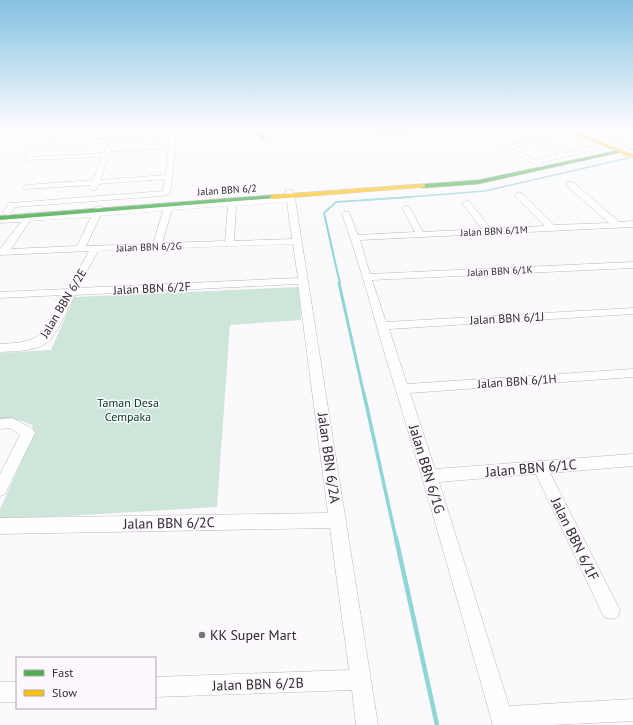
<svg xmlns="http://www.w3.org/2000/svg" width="633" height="725" font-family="'PT Sans',sans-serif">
<rect width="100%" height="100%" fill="#fcf9fd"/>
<polygon fill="#cde6d9" points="299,287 301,320 230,325 217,507 0,520 0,509 34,434 32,425 19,420 0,421 0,353 51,350 74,297"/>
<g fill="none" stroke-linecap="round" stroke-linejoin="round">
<polyline stroke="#8ed5d6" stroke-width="1.5" points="397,198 485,191 628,158"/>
<polyline stroke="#8ed5d6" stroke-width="2" points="340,284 324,213 336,202 410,197"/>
<polyline stroke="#8ed5d6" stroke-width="3" points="339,283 364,395"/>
<polyline stroke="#8ed5d6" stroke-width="3.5" points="364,394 396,539"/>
<polyline stroke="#8ed5d6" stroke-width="4.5" points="396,538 437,725"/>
<g stroke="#bab7bb" stroke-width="1">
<g id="street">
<polygon points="587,130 597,130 633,145 633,149"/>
<polygon points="629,130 633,130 633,133"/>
<path d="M573,131l2,1v2l-35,8 26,11 28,-7 2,1v2l-56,14 8,5 -3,2 -43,-23zM533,143l26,11 -24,6 -24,-12z"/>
<path d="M172,136l3,2v13l-5,43 -9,2 -146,11 -5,8h-3l-4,-2 6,-10h3l151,-12 2,-12 -67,5 -2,6h-3l-4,-2 2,-3 -67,4 -1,-2 4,-2 66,-5 9,-23 -75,3 -2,-3c4,-10 12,-13 23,-15zM169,140v9l-59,3 2,-4 -3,-2 -2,1 -3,6 -73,4 7,-8 10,-3zM168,153l-2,22 -66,5 9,-24z"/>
<path d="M567,182h6l46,40 14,-1v6l-273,13 10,34 263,-12v6l-261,12 14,42 247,-14v6l-244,15 18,55 226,-15v8l-223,16 25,76 198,-15v12l-83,7 70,137 -2,7 -7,2 -7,-2 -68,-143 -97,8 70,224 124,-7v22l-82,4h-58c-35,-122 -69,-245 -107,-367 -14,-48 -27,-97 -44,-144l1,-2h6l9,23 57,-3 -13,-24 4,-2 4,2 13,24 59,-3 -20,-26 4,-2h3l22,28 54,-3 -29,-29v-4h6l32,32 55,-2 -42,-37z"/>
<path d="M286,190h6l3,9 83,526h-22l-4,-35 -197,7v-20l194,-7 -19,-142 -330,6v-16l328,-5 -30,-229 -223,11c-7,13 -15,32 -24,44 -11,13 -36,12 -51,13v-8c47,-2 43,-11 64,-49l-64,3v-6l68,-3 21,-38 -89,4v-6l21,-27 -21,1v-4l94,-8 2,-4h6v4l185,-14zM287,202l5,37 -58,2 2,-35zM228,206l-3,35 -63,2 10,-33zM163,211l-10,33 -67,2 14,-30zM91,217l-14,29 -66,3 19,-28zM293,244l5,34 -220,10 20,-37z"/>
<polygon points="12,418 33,429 35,433 5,494 0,496 0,474 20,435 10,428 0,429 0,419"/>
<rect x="0" y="682" width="17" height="20"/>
</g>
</g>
<g stroke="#bab7bb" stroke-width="1">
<g id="fast">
<polygon points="620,150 622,150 622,152 478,184 423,188 420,186 423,184 478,180"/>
<polygon points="273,195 276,197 275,198 0,220 0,216"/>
</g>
</g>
<g stroke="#bab7bb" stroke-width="1">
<g id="slow">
<polygon points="368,130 394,133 445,130 394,135 344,130"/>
<polygon points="572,130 633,155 633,158 565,130"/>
<polygon points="423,184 425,185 425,187 273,199 270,197 273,195"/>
</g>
</g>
<use href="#street" fill="#fffeff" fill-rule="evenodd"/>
<use href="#fast" fill="#4caf50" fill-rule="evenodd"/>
<use href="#slow" fill="#ffc107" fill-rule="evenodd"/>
</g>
<polygon fill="#c8babf" points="258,134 266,136 266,139 259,139"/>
<polygon fill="#e8d8de" stroke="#a2979b" points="258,134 265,134 266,136 259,136"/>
<linearGradient id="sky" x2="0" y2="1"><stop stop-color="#84c1e1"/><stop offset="0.56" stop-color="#fefcfe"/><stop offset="1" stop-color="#fefcfe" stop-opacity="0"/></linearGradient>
<rect width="633" height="232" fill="url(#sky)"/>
<circle fill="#777378" stroke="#fdf8fe" stroke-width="1.5" cx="202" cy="635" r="4"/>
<g text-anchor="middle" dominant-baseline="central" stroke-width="3" stroke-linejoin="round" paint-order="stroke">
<g font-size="10" fill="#302b31" stroke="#fdf8fe">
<text transform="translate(227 190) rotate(-4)">Jalan BBN 6/2</text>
<text transform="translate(494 231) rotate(-3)">Jalan BBN 6/1M</text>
<text transform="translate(149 247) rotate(-2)">Jalan BBN 6/2G</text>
<text transform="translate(500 271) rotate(-3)">Jalan BBN 6/1K</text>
</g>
<g font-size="12" fill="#302b31" stroke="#fdf8fe">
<text transform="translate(152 288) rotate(-3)">Jalan BBN 6/2F</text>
<text transform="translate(63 303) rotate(-59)">Jalan BBN 6/2E</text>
<text transform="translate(507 318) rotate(-3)">Jalan BBN 6/1J</text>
<text transform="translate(517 381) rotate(-4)">Jalan BBN 6/1H</text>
</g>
<g font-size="12" fill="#004128" stroke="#fdf8fe">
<text x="128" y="402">Taman Desa<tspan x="128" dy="14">Cempaka</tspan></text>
</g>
<g font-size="14" fill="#302b31" stroke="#fdf8fe">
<text transform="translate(329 458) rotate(82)">Jalan BBN 6/2A</text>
<text transform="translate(531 468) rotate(-5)">Jalan BBN 6/1C</text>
<text transform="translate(427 469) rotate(73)">Jalan BBN 6/1G</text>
<text transform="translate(169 523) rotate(-1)">Jalan BBN 6/2C</text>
<text transform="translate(575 539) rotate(64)">Jalan BBN 6/1F</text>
<text transform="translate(258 684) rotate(-2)">Jalan BBN 6/2B</text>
</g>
<g font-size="14" fill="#302b31" stroke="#fdf8fe" text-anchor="start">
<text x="210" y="635">KK Super Mart</text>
</g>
</g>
<rect x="16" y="657" width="140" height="52" fill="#fdf8fe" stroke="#aba6ac"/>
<rect x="24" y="670" width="20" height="6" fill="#4caf50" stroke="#aba6ac"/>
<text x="52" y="677" font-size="12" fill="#302b31">Fast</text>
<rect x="24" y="690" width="20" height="6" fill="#ffc107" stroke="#aba6ac"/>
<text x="52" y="697" font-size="12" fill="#302b31">Slow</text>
</svg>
